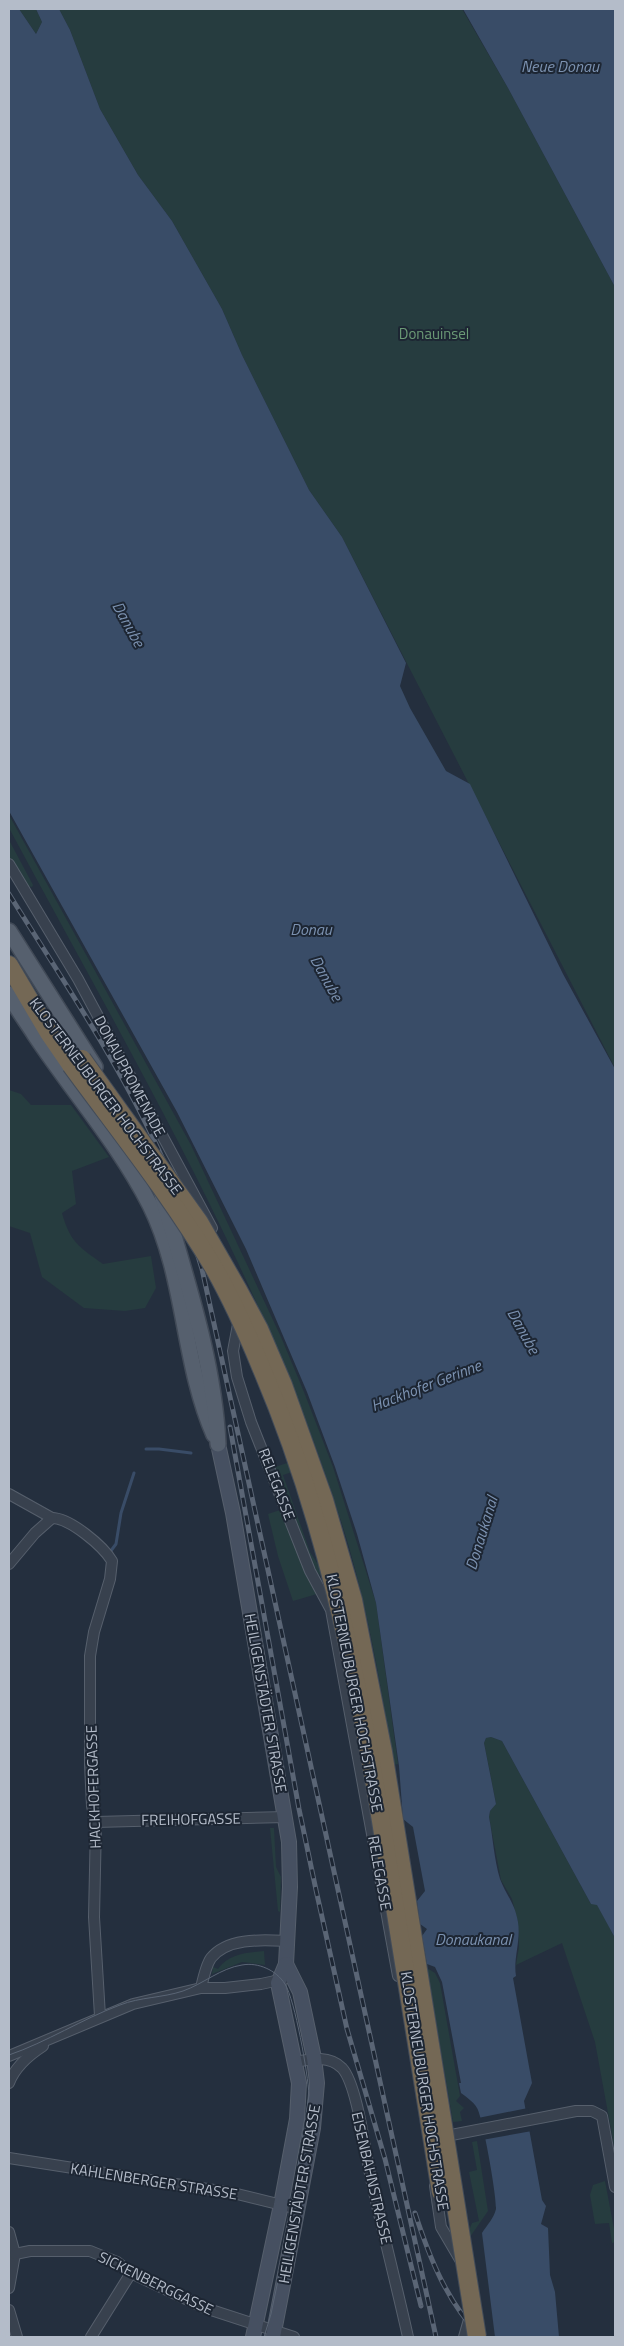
<svg xmlns="http://www.w3.org/2000/svg" width="624" height="2346" font-family="'Titillium Web',sans-serif">
<style>
.green{fill:#263c3f}
.water{fill:#394c67}
.pier{fill:#242f3e}
.lines{fill:none;stroke-linecap:round;stroke-linejoin:round}
.stream{stroke:#394c67;stroke-width:3}
.street-casing{stroke:#565f6c;stroke-width:12}
.secondary-casing{stroke:#565f6c;stroke-width:16}
.primary-casing{stroke:#414a57;stroke-width:18}
.highway-casing{stroke:#434c59;stroke-width:20}
.street{stroke:#38414e;stroke-width:10}
.secondary{stroke:#465061;stroke-width:14}
.primary{stroke:#56606e;stroke-width:15}
.highway{stroke:#746855;stroke-width:18}
.tram{stroke:#5a6575;stroke-width:1}
.rail-casing{stroke:#5a6575;stroke-width:5}
.rail{stroke:#1d2633;stroke-width:3;stroke-dasharray:9;stroke-linecap:butt}
.highway-bridge-casing{stroke:#434c59;stroke-width:20;stroke-linecap:butt}
.highway-bridge{stroke:#746855;stroke-width:18}
.labels{text-anchor:middle;dominant-baseline:central;stroke-width:4;stroke-linejoin:round;paint-order:stroke}
.park-label{font-size:15px;fill:#6b9a76;stroke:#1d2633}
.street-label{font-size:15px;fill:#b4bcc9;stroke:#1d2633}
.water-label{font-size:16px;font-style:italic;fill:#7c92b1;stroke:#1d2633}
</style>
<rect width="100%" height="100%" fill="#242f3e"/>
<!-- green -->
<g class="green">
<polygon points="19,9 36,9 42,22 36,34"/>
<polygon points="59,9 462,9 508,88 615,287 615,1068 342,537 309,490 242,355 222,309 172,221 138,175 100,109 70,30"/>
<path d="M 9,815 L 191,1145 L 281,1337 L 304,1392 L 333,1467 L 376,1603 L 398,1764 L 394,1765 C 380,1681 366,1596 339,1515 C 261,1272 129,1052 9,828 Z"/>
<polygon points="9,840 33,885 32,887 28,886 9,856"/>
<path d="M 9,1090 L 21,1094 L 31,1105 L 71,1105 L 109,1157 L 72,1171 L 76,1204 L 62,1213 C 70,1242 79,1247 103,1264 L 151,1256 L 156,1288 L 145,1308 L 125,1311 L 84,1308 L 42,1277 L 30,1233 L 9,1226 Z"/>
<polygon points="290,1462 292,1472 283,1475 310,1552 325,1575 320,1575 314,1570 286,1500 275,1467"/>
<polygon points="280,1510 317,1594 293,1601 278,1556 268,1514"/>
<polygon points="491,1737 502,1741 591,1904 597,1904 615,1938 615,2151 595,2042 562,1943 516,1965 519,1947 518,1922 512,1899 501,1880 489,1817 490,1811 496,1803 484,1743 486,1738"/>
<polygon points="270,1828 274,1828 276,1867 281,1877 280,1912 278,1911"/>
<path d="M 264,1951 L 265,1965 L 242,1962 L 212,1974 L 213,1967 L 218,1969 C 229,1954 245,1953 264,1951 Z"/>
<polygon points="427,1968 435,1973 440,1983 460,2096 456,2101 464,2108 460,2112 462,2121 453,2122"/>
<polygon points="477,2141 488,2211 470,2237 470,2228 472,2223 479,2221 469,2172 477,2170 472,2142"/>
<polygon points="605,2181 615,2234 615,2242 605,2246 612,2243 609,2223 595,2224 590,2195 593,2185"/>
</g>
<!-- water -->
<g class="water">
<path d="M 9,9 L 19,9 L 36,34 L 42,22 L 36,9 L 59,9 L 70,30 L 100,109 L 138,175 L 172,221 L 222,309 L 242,355 L 309,490 L 342,537 L 406,663 L 400,686 L 410,708 L 446,771 L 470,784 L 563,974 L 615,1069 L 615,1938 L 597,1905 L 591,1904 L 502,1741 L 491,1737 L 486,1738 L 484,1743 L 496,1804 L 490,1811 L 489,1817 C 493,1837 494,1860 500,1879 C 506,1895 515,1903 518,1922 C 521,1941 513,1959 516,1976 L 513,1978 L 532,2083 L 524,2101 L 542,2200 L 546,2206 L 541,2224 L 548,2228 L 550,2275 L 555,2292 L 559,2337 L 495,2337 L 482,2233 C 487,2225 494,2218 496,2209 C 497,2197 483,2118 477,2108 C 474,2102 465,2096 461,2093 L 459,2083 L 461,2083 L 442,1982 L 435,1967 L 427,1964 L 422,1936 L 427,1929 L 420,1924 L 417,1901 L 425,1891 L 413,1827 L 403,1819 L 399,1766 L 376,1603 L 357,1534 L 335,1467 L 307,1392 L 246,1249 L 177,1112 L 9,811 Z"/>
<polygon points="463,9 615,9 615,287 508,88"/>
</g>
<!-- pier -->
<polygon class="pier" points="528,2108 532,2131 482,2140 478,2118"/>
<g class="lines">
<!-- stream -->
<g class="stream">
<polyline points="146,1449 159,1449 191,1453"/>
<polyline points="110,1552 116,1544 121,1513 134,1473"/>
</g>
<defs>
<g id="street">
<polyline points="9,864 78,979 212,1228"/>
<polyline points="239,1319 233,1351 237,1377 251,1422 310,1571 331,1610 398,1976"/>
<path d="M 9,1494 L 52,1518 C 70,1518 103,1546 112,1561 L 110,1579 L 94,1632 L 90,1656 L 90,1764 L 92,1806 L 96,1822 L 94,1917 L 100,2016"/>
<polyline points="9,1564 35,1533 52,1518"/>
<polyline points="96,1822 286,1817"/>
<path d="M 201,1988 C 203,1979 206,1965 211,1958 C 228,1937 263,1940 287,1941"/>
<polyline points="9,2056 133,2004 201,1988 225,1988 261,1984 284,1979"/>
<path d="M 295,2062 C 311,2059 329,2055 342,2068 C 357,2084 365,2150 370,2174 C 382,2229 396,2283 408,2337"/>
<path d="M 9,2083 C 15,2067 29,2055 43,2046"/>
<polyline points="441,2137 576,2111 592,2111 602,2116 615,2187"/>
<polyline points="9,2158 233,2193 298,2209"/>
<polyline points="435,2186 441,2227 462,2263"/>
<polyline points="9,2232 15,2254 9,2288"/>
<polyline points="15,2254 30,2251 90,2251 117,2262 131,2273 205,2308 294,2337"/>
<polyline points="9,2310 17,2337"/>
<polyline points="91,2337 131,2273"/>
<polyline points="464,2337 470,2316"/>
</g>
<g id="secondary">
<polyline points="218,1444 233,1513 289,1842 290,1887 286,1964 278,1983 299,2083 297,2119 281,2205 253,2337"/>
<polyline points="273,2337 313,2128 317,2083 314,2058 300,1992 286,1964"/>
</g>
<g id="primary">
<polyline points="9,931 95,1067"/>
<path d="M 9,994 C 16,1008 27,1022 35,1035 C 73,1092 119,1144 150,1205 C 186,1277 182,1362 214,1435"/>
<path d="M 161,1191 C 184,1273 214,1358 218,1444"/>
</g>
<polyline id="highway" points="9,965 49,1033 71,1065"/>
</defs>
<!-- street casing -->
<use href="#street" class="street-casing"/>
<!-- secondary casing -->
<use href="#secondary" class="secondary-casing"/>
<!-- primary casing -->
<use href="#primary" class="primary-casing"/>
<!-- highway casing -->
<use href="#highway" class="highway-casing"/>
<!-- street -->
<use href="#street" class="street"/>
<!-- secondary -->
<use href="#secondary" class="secondary"/>
<!-- primary -->
<use href="#primary" class="primary"/>
<!-- highway -->
<use href="#highway" class="highway"/>
<!-- tram -->
<path class="tram" d="M 9,2055 C 47,2042 82,2019 120,2005 C 140,1997 162,1998 183,1991 C 203,1984 221,1968 242,1965 C 258,1962 276,1970 285,1984 C 295,2000 308,2074 309,2095 L 286,2242 L 271,2314 L 264,2337"/>
<defs>
<g id="rail">
<path d="M 9,894 C 63,981 123,1068 164,1162 C 180,1197 191,1233 202,1269 L 436,2337"/>
<polyline points="230,1427 299,1809 316,1890 347,2029 385,2159 421,2306"/>
<path d="M 415,2213 C 430,2259 447,2302 481,2337"/>
</g>
</defs>
<!-- rail casing -->
<use href="#rail" class="rail-casing"/>
<!-- rail -->
<use href="#rail" class="rail"/>
<defs>
<g id="highway-bridge">
<polyline points="82,1059 199,1222 238,1290 259,1329 283,1385 324,1500 353,1600 383,1752 477,2337"/>
<path d="M 71,1065 C 120,1132 172,1197 214,1268 C 232,1300 247,1333 261,1367 C 324,1514 355,1664 381,1821 C 402,1945 421,2069 441,2192"/>
</g>
</defs>
<!-- highway-bridge casing -->
<use href="#highway-bridge" class="highway-bridge-casing"/>
<!-- highway-bridge -->
<use href="#highway-bridge" class="highway-bridge"/>
</g>
<g class="labels">
<!-- park labels -->
<g class="park-label">
<text x="434" y="333">Donauinsel</text>
</g>
<!-- street labels -->
<g class="street-label">
<text transform="translate(130 1076) rotate(62)">DONAUPROMENADE</text>
<text transform="translate(106 1096) rotate(53)">KLOSTERNEUBURGER HOCHSTRASSE</text>
<text transform="translate(277 1484) rotate(69)">RELEGASSE</text>
<text transform="translate(355 1693) rotate(79)">KLOSTERNEUBURGER HOCHSTRASSE</text>
<text transform="translate(266 1703) rotate(80)">HEILIGENSTÄDTER STRASSE</text>
<text transform="translate(93 1787) rotate(-92)">HACKHOFERGASSE</text>
<text transform="translate(191 1819) rotate(-1)">FREIHOFGASSE</text>
<text transform="translate(380 1873) rotate(80)">RELEGASSE</text>
<text transform="translate(425 2091) rotate(81)">KLOSTERNEUBURGER HOCHSTRASSE</text>
<text transform="translate(372 2178) rotate(77)">EISENBAHNSTRASSE</text>
<text transform="translate(154 2181) rotate(9)">KAHLENBERGER STRASSE</text>
<text transform="translate(299 2194) rotate(-80)">HEILIGENSTÄDTER STRASSE</text>
<text transform="translate(156 2283) rotate(26)">SICKENBERGGASSE</text>
</g>
<!-- water labels -->
<g class="water-label">
<text x="560" y="66">Neue Donau</text>
<text transform="translate(129 624) rotate(61)">Danube</text>
<text x="311" y="929">Donau</text>
<text transform="translate(327 978) rotate(61)">Danube</text>
<text transform="translate(524 1331) rotate(61)">Danube</text>
<text transform="translate(426 1385) rotate(-21)">Hackhofer Gerinne</text>
<text transform="translate(481 1533) rotate(-73)">Donaukanal</text>
<text x="473" y="1939">Donaukanal</text>
</g>
</g>
<!-- border -->
<rect width="624" height="2346" fill="none" stroke="#b4bcc9" stroke-width="20"/>
</svg>
